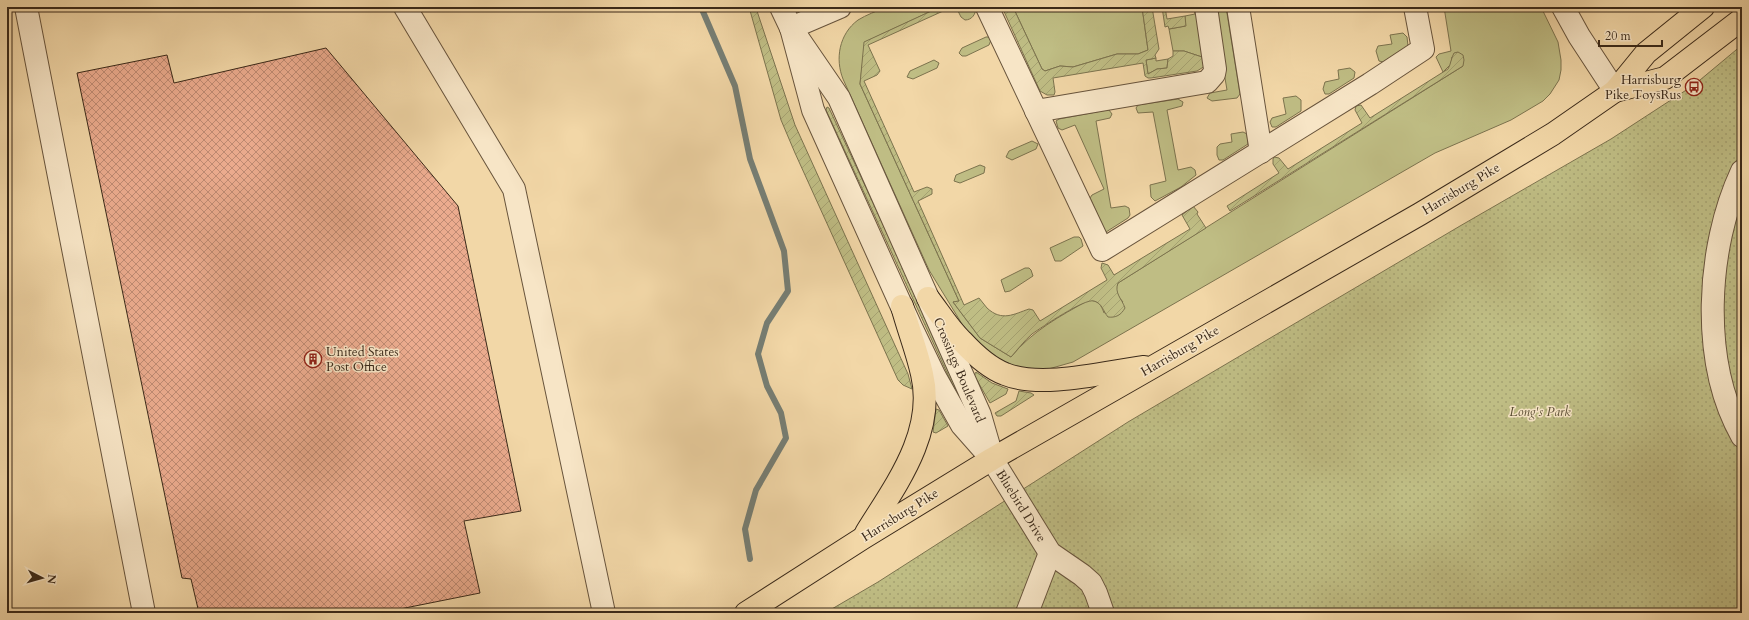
<svg xmlns="http://www.w3.org/2000/svg" width="1749" height="620" font-family="Cardo,serif">
<style>
.grass{fill:#bfbd84;stroke:#7c734e}
.park{fill:url(#park-dots);stroke:#7c734e}
.garden{fill:url(#garden-furrows);stroke:#7c734e}
.lines{fill:none;stroke-linecap:round;stroke-linejoin:round}
.stream{stroke:#767e74;stroke-width:6}
.building{fill:url(#building-cross-hatch);stroke:#3a2919}
.minor-casing{stroke:#68543c;stroke-width:24}
.major-casing{stroke:#3a2919;stroke-width:24}
.minor{stroke:#f7e5c6;stroke-width:22}
.major{stroke:#f2d7a7;stroke-width:22}
.labels{text-anchor:middle;dominant-baseline:central;stroke-width:3;stroke-linejoin:round;paint-order:stroke}
.poi-label{font-size:13px;fill:#3a2919;stroke:#f7e5c6;text-anchor:end}
.street-label{font-size:13px;fill:#3a2919;stroke:#f7e5c6}
.park-label{font-size:13px;font-style:italic;fill:#5b4e34;stroke:#f7e5c6}
</style>
<defs>
<pattern id="park-dots" width="8" height="8" patternUnits="userSpaceOnUse"><rect width="8" height="8" fill="#bfbd84"/><path d="M2 2h.1M6 6h.1" fill="none" stroke="#a5a271" stroke-width="1.8" stroke-linecap="round"/></pattern>
<pattern id="garden-furrows" width="10" height="10" patternUnits="userSpaceOnUse"><rect width="10" height="10" fill="#bfbd84"/><path d="M-1 1l2-2M0 10L10 0M9 11l2-2" fill="none" stroke="#a5a271"/></pattern>
<pattern id="building-cross-hatch" width="8" height="8" patternUnits="userSpaceOnUse"><rect width="8" height="8" fill="#ebab8e"/><path d="M0 0l8 8M0 8l8-8" fill="none" stroke="#bf8b73"/></pattern>
</defs>
<rect width="100%" height="100%" fill="#f2d7a7"/>
<filter id="stains"><feTurbulence type="fractalNoise" baseFrequency=".005" numOctaves="4"/><feColorMatrix values="0 0 0 0 .2 0 0 0 0 .09 0 0 0 0 .02 0 0 0 .5 -.17"/></filter>
<radialGradient id="worn" r=".72"><stop offset=".6" stop-color="#630" stop-opacity="0"/><stop offset="1" stop-color="#630" stop-opacity=".3"/></radialGradient>
<!-- grass -->
<g class="grass">
<path d="M 886,7 L 940,7 L 865,42 L 860,84 L 959,301 L 953,302 L 980,338 L 1011,357 C 1032,331 1060,316 1089,300 C 1098,301 1101,304 1104,313 L 1123,302 C 1118,296 1114,291 1118,283 L 1463,66 L 1452,57 L 1451,64 L 1443,72 L 1436,57 L 1439,54 L 1451,51 L 1444,7 L 1541,7 L 1558,42 L 1561,60 L 1561,70 L 1559,80 L 1550,94 L 1543,101 L 1511,120 L 1435,153 L 1073,362 L 1045,370 L 1018,367 L 996,359 L 974,339 L 962,324 L 929,270 L 843,79 C 835,59 839,34 858,20 C 866,15 877,11 886,7 Z"/>
<path d="M 956,7 L 976,7 C 976,14 972,20 965,20 L 961,17 Z"/>
<polygon points="1013,7 1142,7 1148,50 1138,54 1117,54 1073,67 1060,66 1045,71 1042,69"/>
<polygon points="1194,7 1200,7 1208,59 1184,51 1173,51 1169,29 1185,26 1185,16 1195,14"/>
<polygon points="1213,7 1226,7 1240,94 1237,98 1212,101 1207,98 1210,93 1227,90"/>
<polygon points="1403,33 1407,37 1408,46 1383,62 1379,61 1376,51 1378,46 1392,44 1390,35"/>
<polygon points="986,37 989,37 991,40 989,45 966,56 962,56 959,53 962,48"/>
<polygon points="1156,58 1156,61 1168,59 1167,68 1157,69 1148,74 1146,60"/>
<polygon points="934,60 939,63 937,68 913,79 907,77 910,71"/>
<polygon points="1350,68 1355,72 1354,78 1329,94 1325,94 1323,89 1325,82 1339,79 1338,70"/>
<polygon points="1296,96 1301,100 1301,111 1276,127 1272,127 1270,122 1272,118 1286,114 1283,98"/>
<polygon points="1178,99 1183,102 1182,106 1167,110 1178,170 1191,167 1195,170 1196,175 1181,187 1155,201 1151,197 1150,185 1166,181 1153,112 1138,113 1136,108 1138,105"/>
<polygon points="1107,110 1109,110 1112,114 1110,118 1096,121 1111,208 1125,206 1129,208 1130,215 1128,218 1106,232 1105,231 1090,198 1092,195 1104,189 1075,125 1062,130 1058,128 1056,121 1059,119"/>
<polygon points="1243,132 1247,134 1248,144 1223,160 1219,160 1217,155 1217,147 1220,144 1232,142 1231,134"/>
<polygon points="1032,141 1038,144 1036,149 1012,160 1006,157 1009,151"/>
<polygon points="980,165 985,167 984,173 960,183 954,181 956,175"/>
<polygon points="1074,237 1079,237 1081,239 1083,246 1061,261 1055,261 1050,248"/>
<polygon points="1025,268 1029,268 1031,270 1033,276 1010,291 1005,292 1001,280"/>
</g>
<!-- park -->
<polygon class="park" points="1742,45 1742,613 825,613 878,582 1128,422 1460,226 1611,139 1694,85"/>
<!-- garden -->
<g class="garden">
<polygon points="749,7 755,7 757,11 795,125 908,374 912,389 903,385 898,380 795,153 781,120"/>
<path d="M 940,7 L 952,7 L 868,45 L 880,71 L 877,75 L 864,81 L 914,192 L 927,187 L 932,189 L 932,194 L 918,201 L 964,305 L 979,298 C 982,301 984,305 987,308 C 1002,322 1014,314 1029,309 L 1033,310 L 1040,321 L 1107,280 L 1101,268 L 1102,263 L 1108,265 L 1114,275 L 1190,229 L 1182,215 L 1193,206 L 1198,212 L 1197,214 L 1206,228 L 1118,283 C 1114,293 1122,299 1125,308 C 1121,315 1116,318 1108,317 C 1103,311 1102,303 1094,301 C 1085,298 1042,327 1032,334 C 1024,341 1018,349 1011,357 L 980,338 L 953,302 L 959,301 L 860,84 L 864,42 Z"/>
<polygon points="1002,7 1013,7 1042,69 1045,71 1060,66 1073,67 1117,54 1138,54 1148,50 1142,7 1152,7 1159,49 1155,55 1156,58 1146,60 1148,74 1157,69 1167,68 1168,59 1173,56 1173,51 1184,51 1208,59 1205,66 1197,71 1151,78 1148,78 1145,76 1143,63 1053,78 1055,92 1054,95 1047,95 1040,91"/>
<polygon points="1162,7 1165,7 1167,19 1185,16 1186,26 1169,29 1168,26 1165,27"/>
<path d="M 1458,52 L 1463,55 L 1464,60 L 1463,66 L 1230,211 L 1227,206 L 1279,173 L 1273,164 L 1273,159 L 1274,157 L 1279,158 L 1288,169 L 1362,123 L 1355,110 L 1356,106 L 1361,105 L 1370,118 L 1448,69 C 1451,64 1451,58 1454,53 Z"/>
<polygon points="827,107 829,108 958,386 957,389 954,388 826,110"/>
<polygon points="976,372 992,383 1008,389 1006,394 990,403 974,375"/>
<polygon points="1019,391 1031,393 1034,395 1001,416 997,416 995,413 1016,401"/>
<polygon points="936,409 939,410 948,426 936,433 933,432"/>
</g>
<g class="lines">
<!-- stream -->
<polyline class="stream" points="701,7 735,86 750,159 784,251 788,291 767,323 758,354 767,386 781,413 786,438 756,490 745,529 750,559"/>
</g>
<!-- building -->
<polygon class="building" points="326,48 458,206 521,511 464,521 480,593 380,613 199,613 191,579 182,578 77,73 167,55 174,83"/>
<g class="lines">
<defs>
<g id="minor">
<polyline points="26,7 144,613"/>
<polyline points="405,7 514,189 604,613"/>
<polyline points="781,7 791,28 839,98 980,415 991,453"/>
<polyline points="987,7 1102,250 1370,84 1423,49 1415,7"/>
<polyline points="1238,7 1261,152"/>
<polyline points="1563,7 1579,36 1615,91"/>
<polyline points="791,28 813,110 911,327 935,377 962,425 992,459 1050,553 1082,575 1091,583 1096,593 1103,613"/>
<polyline points="791,28 840,7"/>
<polyline points="1036,111 1207,82 1214,74 1215,69 1206,7"/>
<path d="M 1742,171 C 1706,248 1700,362 1742,436"/>
<polyline points="1027,613 1050,553"/>
</g>
<g id="major">
<polyline points="1615,91 1665,78 1742,19"/>
<path d="M 928,298 C 939,312 949,329 962,341 C 974,354 989,368 1005,374 C 1041,389 1106,372 1144,367"/>
<path d="M 866,533 C 895,486 936,433 922,374 C 917,351 908,329 902,306"/>
<polyline points="746,613 863,538 992,459 1420,214 1553,134 1615,91 1646,53 1703,7"/>
</g>
</defs>
<!-- minor casing -->
<use href="#minor" class="minor-casing"/>
<!-- major casing -->
<use href="#major" class="major-casing"/>
<!-- minor -->
<use href="#minor" class="minor"/>
<!-- major -->
<use href="#major" class="major"/>
</g>
<!-- icons -->
<defs>
<symbol id="bus-ring" viewBox="-11 -11 22 22"><circle r="9.5" fill="#f7e5c6" stroke="#8f2418" stroke-width="1.5"/><path d="M-5-6H5V4H4V6H2V4H-2V6H-4V4H-5ZM-3.5-4V0h7V-4ZM-3.5 1.2v1.5H-2V1.2ZM2 1.2v1.5H3.5V1.2Z" fill="#8f2418"/></symbol>
<symbol id="building-ring" viewBox="-11 -11 22 22"><circle r="9.5" fill="#f7e5c6" stroke="#8f2418" stroke-width="1.5"/><path d="M-4-6H4V6H1V3H-1V6H-4ZM-2.5-4.3h1.7v1.8h-1.7ZM.8-4.3h1.7v1.8H.8ZM-2.5-1h1.7V.8h-1.7ZM.8-1h1.7V.8H.8Z" fill="#8f2418"/></symbol>
</defs>
<g fill-rule="evenodd">
<use href="#bus-ring" x="1684" y="77" width="20" height="20"/>
<use href="#building-ring" x="303" y="349" width="20" height="20"/>
</g>
<g class="labels">
<!-- poi labels -->
<g class="poi-label">
<text x="1681" y="80">Harrisburg<tspan x="1681" dy="15">Pike ToysRus</tspan></text>
<text x="326" y="352" text-anchor="start">United States<tspan x="326" dy="15">Post Office</tspan></text>
</g>
<!-- street labels -->
<g class="street-label">
<text transform="translate(1461 189) rotate(-31)">Harrisburg Pike</text>
<text transform="translate(1180 351) rotate(-30)">Harrisburg Pike</text>
<text transform="translate(959 370) rotate(67)">Crossings Boulevard</text>
<text transform="translate(1021 506) rotate(58)">Bluebird Drive</text>
<text transform="translate(900 515) rotate(-32)">Harrisburg Pike</text>
</g>
<!-- park labels -->
<g class="park-label">
<text x="1540" y="412">Long's Park</text>
</g>
</g>
<!-- margin -->
<rect width="1749" height="620" fill="none" stroke="#f2d7a7" stroke-width="24"/>
<rect x="8" y="8" width="1733" height="604" fill="none" stroke="#3a2919" stroke-width="2"/>
<rect x="12" y="12" width="1725" height="596" fill="none" stroke="#3a2919"/>
<!-- north arrow -->
<g transform="translate(42 578) rotate(96)" stroke="#f7e5c6" stroke-width="3" paint-order="stroke">
<path d="M0-3L7 15L0 10L-7 15Z" fill="#3a2919"/>
<text y="-6" font-size="11" font-weight="bold" text-anchor="middle" fill="#3a2919">N</text>
</g>
<!-- scale -->
<path d="M1599 40v6h63v-6" fill="none" stroke="#3a2919" stroke-width="2"/>
<text x="1605" y="40" font-size="12" fill="#3a2919" stroke="#f7e5c6" stroke-width="3" paint-order="stroke">20 m</text>
<rect width="100%" height="100%" filter="url(#stains)"/>
<rect width="100%" height="100%" fill="url(#worn)"/>
</svg>
